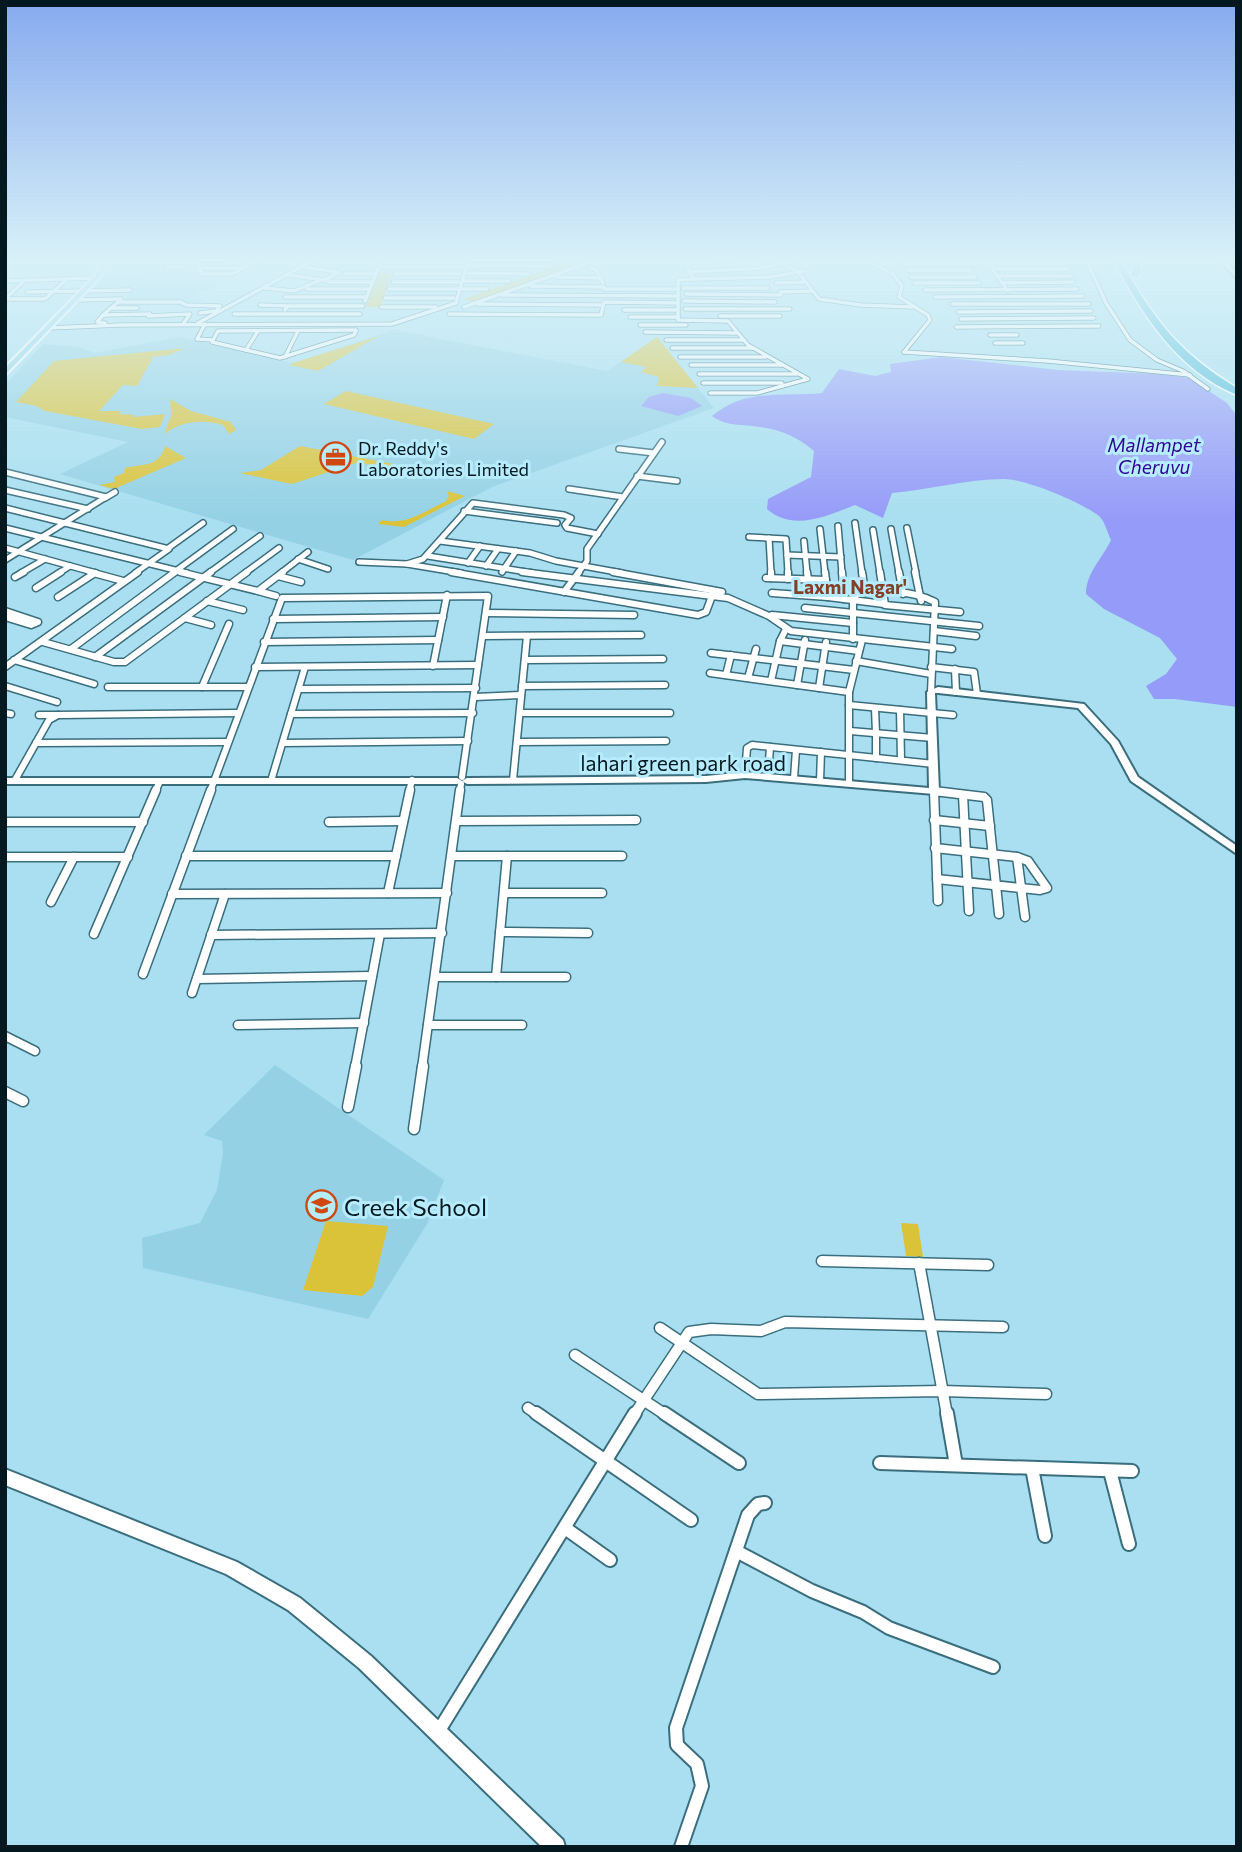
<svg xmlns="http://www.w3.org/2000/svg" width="1242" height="1852" font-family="Commissioner,sans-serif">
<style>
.built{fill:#94d1e5}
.green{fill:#dbc339}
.water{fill:#959bf8}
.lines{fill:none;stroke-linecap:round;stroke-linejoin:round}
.minor-far5-casing{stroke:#3a6e7d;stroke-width:5}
.minor-far4-casing{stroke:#3a6e7d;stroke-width:8}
.minor-far3-casing{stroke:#3a6e7d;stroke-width:9}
.minor-far2-casing{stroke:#3a6e7d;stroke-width:11}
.minor-far1-casing{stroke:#3a6e7d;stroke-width:13}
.minor-casing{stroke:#3a6e7d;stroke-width:16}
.tertiary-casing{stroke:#3a6e7d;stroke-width:4}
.secondary-casing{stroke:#3a6e7d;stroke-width:4}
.primary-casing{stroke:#fff;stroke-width:4}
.motorway-casing{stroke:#fff;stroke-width:3}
.minor-far5{stroke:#fff;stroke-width:3.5}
.minor-far4{stroke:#fff;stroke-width:5}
.minor-far3{stroke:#fff;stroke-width:6}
.minor-far2{stroke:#fff;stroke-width:8}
.minor-far1{stroke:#fff;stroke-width:10}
.minor{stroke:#fff;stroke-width:12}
.tertiary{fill:#fff;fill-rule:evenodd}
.secondary{fill:#fff;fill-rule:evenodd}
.primary{fill:#98d7e8;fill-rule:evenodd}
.motorway{fill:#53bcd9;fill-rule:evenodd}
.labels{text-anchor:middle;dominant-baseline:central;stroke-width:6;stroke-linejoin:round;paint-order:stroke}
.far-poi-label{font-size:18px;fill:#04191f;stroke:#b6ecfd;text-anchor:start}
.far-water-label{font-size:19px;font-style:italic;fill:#2e0597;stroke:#b6ecfd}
.far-neighbourhood-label{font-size:19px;font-weight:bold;fill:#834028;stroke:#b6ecfd}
.street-label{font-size:21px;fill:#04191f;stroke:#b6ecfd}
.near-poi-label{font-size:24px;fill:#04191f;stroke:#b6ecfd;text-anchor:start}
</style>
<rect width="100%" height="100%" fill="#a9dff0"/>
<!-- built -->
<g class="built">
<polygon points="191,272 220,283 213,289 196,292 203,302 125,299 131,290 92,290 107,273"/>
<polygon points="394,330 607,371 657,337 714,408 492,487 353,560 60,474 128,442 5,417 5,385 43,344 78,347 95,353 180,337 293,363"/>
<polygon points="275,1065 444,1180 427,1224 368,1319 143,1268 142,1238 200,1223 217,1190 223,1153 222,1141 204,1135"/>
</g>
<!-- green -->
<g class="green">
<polygon points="567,262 577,265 473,302 464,299"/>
<polygon points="379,273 392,273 380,307 366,307"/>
<polygon points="379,336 318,371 289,365 293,363"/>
<polygon points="657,337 698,388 657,386 659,377 641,372 646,367 621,362"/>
<polygon points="186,348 169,355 153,357 137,386 123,385 99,411 121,411 120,414 134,415 134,417 165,414 160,427 142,429 45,411 36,406 16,402 54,361"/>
<polygon points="346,391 494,424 474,439 324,404"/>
<path d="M 170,399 L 191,411 L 231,422 L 236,430 L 229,434 L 223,425 C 202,419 181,421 164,434 L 171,416 Z"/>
<path d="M 165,446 L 186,458 L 114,489 L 99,485 L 115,482 L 114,477 L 124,473 L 125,468 C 142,464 160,467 165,446 Z"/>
<polygon points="300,446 394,464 389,467 356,463 292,484 240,473 261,470"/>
<path d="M 447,491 L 465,496 L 404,527 L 378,524 L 382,520 C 406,526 425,511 446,501 L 449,496 Z"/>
<polygon points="326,1221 388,1226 373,1287 362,1296 303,1290"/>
<polygon points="901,1223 918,1224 923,1257 906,1256"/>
</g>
<!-- water -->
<g class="water">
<path d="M 941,357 L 1058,370 L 1161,374 L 1189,378 L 1227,403 L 1237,416 L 1237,707 L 1175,699 L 1154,699 L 1146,686 L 1166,674 L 1177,659 L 1160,638 L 1104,609 L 1086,594 C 1086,573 1102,559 1111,540 C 1107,532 1105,521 1099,516 C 1081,502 1026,479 1004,479 C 966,479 929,490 892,493 L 883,518 L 855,505 C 827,516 793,532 767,509 L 768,499 L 811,477 L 814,451 C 799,438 780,429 760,427 C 742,424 727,427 712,416 C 745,388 783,397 822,393 L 839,369 L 875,376 L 891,372 L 890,364 Z"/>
<polygon points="663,393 691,398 702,406 678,416 641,406 649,397"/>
</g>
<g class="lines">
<defs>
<g id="minor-far5">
<polyline points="196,261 202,274 232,274 257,261"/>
<polyline points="197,261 222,261"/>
<polyline points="684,261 694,279 770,277 805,271"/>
<polyline points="778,261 798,272 819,299 861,305 912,307"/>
<polyline points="867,261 893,274 902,286 899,297 928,315 930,320 904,352"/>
<polyline points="992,261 992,269 1008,291"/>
<polyline points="1087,261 1106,303 1130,340 1157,360 1183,371 1208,389"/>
<polyline points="685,263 727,261"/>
<polyline points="903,264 992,264 1000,261"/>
<polyline points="467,266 552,266"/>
<polyline points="166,267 184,267"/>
<polyline points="379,267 462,267"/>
<polyline points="764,267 757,263 766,261"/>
<polyline points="199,268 241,268"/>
<polyline points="589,268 596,270 603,283"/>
<polyline points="992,269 1069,269"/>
<polyline points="907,270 971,270"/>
<polyline points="689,272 762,268 793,261"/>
<polyline points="465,273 529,274"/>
<polyline points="345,274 376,274"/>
<polyline points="395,274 460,274"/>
<polyline points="288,275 325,280 339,272 301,267"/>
<polyline points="997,276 1072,276"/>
<polyline points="556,277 602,278"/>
<polyline points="911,277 975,277"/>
<polyline points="694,279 678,280 678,320 728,321 748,345 808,379 757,393 710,393"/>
<polyline points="5,281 92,278"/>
<polyline points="463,281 509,281"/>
<polyline points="328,282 373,282"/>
<polyline points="393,282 459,282"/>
<polyline points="776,283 804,282"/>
<polyline points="914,283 979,283"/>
<polyline points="1002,283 1073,282"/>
<polyline points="530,286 604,287"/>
<polyline points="265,288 294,291 321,280"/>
<polyline points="683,288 768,288"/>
<polyline points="307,289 370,289"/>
<polyline points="389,289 487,289"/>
<polyline points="604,289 678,289"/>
<polyline points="925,290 1077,289"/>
<polyline points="84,291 130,290"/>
<polyline points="27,292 79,291"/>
<polyline points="780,292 812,291"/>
<polyline points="686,294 781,295"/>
<polyline points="501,295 678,296"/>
<polyline points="285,297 367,297"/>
<polyline points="935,297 1083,296"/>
<polyline points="385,298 454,298"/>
<polyline points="5,299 45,299 67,279"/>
<polyline points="5,299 25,280"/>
<polyline points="75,300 121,299"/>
<polyline points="365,301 380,264"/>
<polyline points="684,301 775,302"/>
<polyline points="477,304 603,305"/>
<polyline points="952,304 1089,304"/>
<polyline points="260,305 288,306 285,310"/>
<polyline points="288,306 363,306"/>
<polyline points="381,307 436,307"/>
<polyline points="464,307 588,263"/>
<polyline points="110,308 137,308"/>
<polyline points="685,309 790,309"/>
<polyline points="624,310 678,310"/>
<polyline points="958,312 1091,311"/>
<polyline points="234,314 360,314"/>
<polyline points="449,314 601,315 604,302 678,303"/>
<polyline points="103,315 118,302 181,302 186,305 220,306 216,311 200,313"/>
<polyline points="148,316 190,314 183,324"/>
<polyline points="720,316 780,316"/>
<polyline points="630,317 678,317"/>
<polyline points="961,319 1094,318"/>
<polyline points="105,323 97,322 103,315 150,314"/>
<polyline points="198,323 312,261"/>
<polyline points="205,324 197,339 213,340 218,331 356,330"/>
<polyline points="640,325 686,325"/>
<polyline points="956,327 1099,326"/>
<polyline points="48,328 121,325 392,324 456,303 468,261"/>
<polyline points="645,332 737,333"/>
<polyline points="990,335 1017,335"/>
<polyline points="213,340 212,342 280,358 354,335 356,331"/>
<polyline points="666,340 744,340"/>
<polyline points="995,343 1023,343"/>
<polyline points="672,348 753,348"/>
<polyline points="246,350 258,331"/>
<polyline points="904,352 1048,361 1190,375"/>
<polyline points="285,357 298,331"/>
<polyline points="680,357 766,357"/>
<polyline points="691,365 782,365"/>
<polyline points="699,374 797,374"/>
<polyline points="703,383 782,383"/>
</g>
<g id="minor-far4">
<polyline points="619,449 654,453"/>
<polyline points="5,472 106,497 5,560"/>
<polyline points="637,476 677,481"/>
<polyline points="569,489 623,497"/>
<polyline points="5,490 88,509"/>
<polyline points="105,498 115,492"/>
<polyline points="5,508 169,549 135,573"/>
<polyline points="464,511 557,523"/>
<polyline points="855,523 862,573"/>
<polyline points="838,526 842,573"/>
<polyline points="5,528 187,573"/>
<polyline points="907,528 916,573"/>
<polyline points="820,529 825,573"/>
<polyline points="891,529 899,573"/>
<polyline points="873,530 880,573"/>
<polyline points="749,537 786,539 788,573"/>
<polyline points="769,538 771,573"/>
<polyline points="440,541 530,553 556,561 622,573"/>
<polyline points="804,541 807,573"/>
<polyline points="5,548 96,573"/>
<polyline points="167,549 203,523"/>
<polyline points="787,555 841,557"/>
<polyline points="428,556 533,573"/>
<polyline points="298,559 328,569"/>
<polyline points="359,562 407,564 423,559 473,503 564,515 571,518 565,525 567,528 598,534"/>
<polyline points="468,563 480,546"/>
<polyline points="407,564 461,573"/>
<polyline points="486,566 498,549"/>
<polyline points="502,572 516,551"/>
<polyline points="21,573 45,559"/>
<polyline points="59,573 70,566"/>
<polyline points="173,573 233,529"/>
<polyline points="209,573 260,536"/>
<polyline points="245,573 279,548"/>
<polyline points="281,573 308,552"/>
<polyline points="578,573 587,561 587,549 662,442"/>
</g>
<g id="minor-far3">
<polyline points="90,572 123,581"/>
<polyline points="180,572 258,591 283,572"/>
<polyline points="451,572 698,615 706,612 712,596"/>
<polyline points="522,572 728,598 769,616 791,631 952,649"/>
<polyline points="613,572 722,592"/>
<polyline points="771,572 771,578"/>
<polyline points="788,572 788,579"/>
<polyline points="807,572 808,579"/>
<polyline points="825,572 828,597 884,604"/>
<polyline points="842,572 844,599"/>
<polyline points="862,572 865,592"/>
<polyline points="880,572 885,605 960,612"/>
<polyline points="899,572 903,594"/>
<polyline points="915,572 921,601"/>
<polyline points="278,576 301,582"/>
<polyline points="15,577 24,572"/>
<polyline points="766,578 826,580"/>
<polyline points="36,588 61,572"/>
<polyline points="258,591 276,596"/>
<polyline points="564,592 579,572"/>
<polyline points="772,593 828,597"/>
<polyline points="58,597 95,573"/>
<polyline points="207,601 243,610"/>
<polyline points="805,608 979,626"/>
<polyline points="5,611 38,622 31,625 5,617"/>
<polyline points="486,613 634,615"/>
<polyline points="772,615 853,623"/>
<polyline points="185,618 211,625"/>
<polyline points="273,619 443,617"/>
<polyline points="934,631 976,636"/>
<polyline points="483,636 641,635"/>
<path d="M 853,639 L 853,600 L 857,594 C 881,590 913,590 935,602 L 931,692"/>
<polyline points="780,641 859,651"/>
<polyline points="43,642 114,662 125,662 247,572"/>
<polyline points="264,642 438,640"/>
<polyline points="71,649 175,572"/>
<polyline points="711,653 854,670"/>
<polyline points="95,657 211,572"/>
<polyline points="14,660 94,684"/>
<polyline points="525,660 663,659"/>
<polyline points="856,661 931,674"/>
<polyline points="433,666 447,595"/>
<polyline points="5,667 138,572"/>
<polyline points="255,667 478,665"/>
<polyline points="931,667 974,672 977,694"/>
<polyline points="955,669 956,692"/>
<polyline points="710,673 849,692"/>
<polyline points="726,675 731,655"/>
<polyline points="748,678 756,649"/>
<polyline points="771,681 780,641 786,629"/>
<polyline points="797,685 805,640"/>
<polyline points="5,686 57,702"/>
<polyline points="522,686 665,685"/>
<polyline points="108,687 248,687"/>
<polyline points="202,687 229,624"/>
<polyline points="819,688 826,642"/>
<polyline points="299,689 476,688"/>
<polyline points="475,697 521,695"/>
<polyline points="849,705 953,715"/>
<polyline points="875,708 876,733"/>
<polyline points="900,710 901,760"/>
<polyline points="5,713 11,714"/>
<polyline points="520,713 670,713"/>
<polyline points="291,714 473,713"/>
<polyline points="39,715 58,715"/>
<polyline points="850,731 933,738"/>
<polyline points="876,733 876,758"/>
<polyline points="517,742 666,741"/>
<polyline points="36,743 227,742"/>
<polyline points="283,743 468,741"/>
<polyline points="745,775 747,748 752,745 934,764"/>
<polyline points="768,776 770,747"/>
<polyline points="794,778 796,750"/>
<polyline points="15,780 49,720 58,715 238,713"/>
<polyline points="513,780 527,636"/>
<polyline points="271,781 305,667"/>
<polyline points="820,781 821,752"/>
<polyline points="849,783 849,692 862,640"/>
<polyline points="155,792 160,781"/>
<polyline points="210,792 282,598 488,596 462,777"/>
<polyline points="409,792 412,780"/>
<polyline points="460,792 461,784"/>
<polyline points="934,792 944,792"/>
</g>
<g id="minor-far2">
<polyline points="963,795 969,911"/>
<polyline points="934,820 990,826"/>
<polyline points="457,821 636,820"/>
<polyline points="5,822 143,822"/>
<polyline points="329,822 403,821"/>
<polyline points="935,848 1017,857 1028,861 1047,888 1040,890 937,879"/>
<polyline points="186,856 396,856"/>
<polyline points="452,856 622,856"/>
<polyline points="5,857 128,857"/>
<polyline points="1017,857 1025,917"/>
<polyline points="388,893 410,790"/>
<polyline points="504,893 602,893"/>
<polyline points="172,894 447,893"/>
<polyline points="938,901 934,791 984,797 987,800 999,914"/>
<polyline points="51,902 74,857"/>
<polyline points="500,932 588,933"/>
<polyline points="94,934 156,790"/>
<polyline points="211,935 442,933"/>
<polyline points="143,974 211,790"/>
<polyline points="435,977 566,977"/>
<polyline points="496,977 507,856"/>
<polyline points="197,979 372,976"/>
<polyline points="192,993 225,894"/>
<polyline points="238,1025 364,1023"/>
<polyline points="428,1025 522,1025"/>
<polyline points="5,1036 35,1051"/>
<polyline points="355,1068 380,934"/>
<polyline points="422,1068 460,790"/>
</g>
<g id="minor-far1">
<polyline points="5,1092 23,1101"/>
<polyline points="348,1107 356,1066"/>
<polyline points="414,1129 423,1066"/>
<polyline points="822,1261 988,1265"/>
<polyline points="919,1263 947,1415"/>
<polyline points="660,1328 758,1394 942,1391 1046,1394"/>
<polyline points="575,1355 666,1415"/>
<polyline points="528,1408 538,1415"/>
<polyline points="634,1415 689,1332 711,1329 761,1331 785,1322 1003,1327"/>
</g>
<g id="minor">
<polyline points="536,1413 691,1520"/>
<polyline points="664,1413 739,1463"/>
<polyline points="947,1413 956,1465"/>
<polyline points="880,1463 1132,1471"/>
<polyline points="1032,1468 1045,1536"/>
<polyline points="1110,1471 1129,1544"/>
<polyline points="565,1528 610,1560"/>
<polyline points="736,1551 812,1591 863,1612 889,1628 993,1667"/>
<polyline points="438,1732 635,1413"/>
<polyline points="681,1847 702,1786 697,1764 677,1745 676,1728 748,1515 758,1504 765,1503"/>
</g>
<g id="tertiary">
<polygon points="938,687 1084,704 1118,741 1138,777 1237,846 1237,854 1131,781 1111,744 1078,708 938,693 935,693 939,791 934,794 745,778 706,782 467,784 462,781 467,778 706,776 745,772 929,788 927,692"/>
<polygon points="5,778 457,778 462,781 457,784 5,784"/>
<polygon points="5,1469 237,1562 300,1598 371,1656 563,1840 565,1847 542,1847 359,1668 288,1610 226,1574 5,1485"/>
</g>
<polygon id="secondary" points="1220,261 1226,261 1237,273 1237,279"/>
<polygon id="primary" points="101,261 107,261 106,268 98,279 5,375 5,368 94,277 100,268"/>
<g id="motorway">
<path d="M 1114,261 L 1121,261 C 1154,320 1178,352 1237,388 L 1237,395 C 1178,371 1142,314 1114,261 Z"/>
<polygon points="1132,261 1139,261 1141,268 1138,278 1131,276 1133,268"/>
</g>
</defs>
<!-- minor-far5 casing -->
<use href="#minor-far5" class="minor-far5-casing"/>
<!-- minor-far4 casing -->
<use href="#minor-far4" class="minor-far4-casing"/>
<!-- minor-far3 casing -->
<use href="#minor-far3" class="minor-far3-casing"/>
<!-- minor-far2 casing -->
<use href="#minor-far2" class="minor-far2-casing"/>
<!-- minor-far1 casing -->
<use href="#minor-far1" class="minor-far1-casing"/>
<!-- minor casing -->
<use href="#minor" class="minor-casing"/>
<!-- tertiary casing -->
<use href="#tertiary" class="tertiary-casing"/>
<!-- secondary casing -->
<use href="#secondary" class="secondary-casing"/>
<!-- primary casing -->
<use href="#primary" class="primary-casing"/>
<!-- motorway casing -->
<use href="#motorway" class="motorway-casing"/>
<!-- minor-far5 -->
<use href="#minor-far5" class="minor-far5"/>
<!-- minor-far4 -->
<use href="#minor-far4" class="minor-far4"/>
<!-- minor-far3 -->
<use href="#minor-far3" class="minor-far3"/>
<!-- minor-far2 -->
<use href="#minor-far2" class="minor-far2"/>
<!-- minor-far1 -->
<use href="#minor-far1" class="minor-far1"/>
<!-- minor -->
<use href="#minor" class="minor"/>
<!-- tertiary -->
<use href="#tertiary" class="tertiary"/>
<!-- secondary -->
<use href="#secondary" class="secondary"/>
<!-- primary -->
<use href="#primary" class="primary"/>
<!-- motorway -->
<use href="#motorway" class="motorway"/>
</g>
<!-- sky -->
<linearGradient id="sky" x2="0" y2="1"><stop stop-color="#87aaee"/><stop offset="0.5" stop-color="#d8f1f8"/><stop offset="1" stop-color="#d8f1f8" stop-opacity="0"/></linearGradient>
<rect width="1242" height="520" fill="url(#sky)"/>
<!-- icons -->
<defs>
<symbol id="office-ring" viewBox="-11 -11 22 22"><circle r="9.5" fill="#b6ecfd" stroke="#cf490e" stroke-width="1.5"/><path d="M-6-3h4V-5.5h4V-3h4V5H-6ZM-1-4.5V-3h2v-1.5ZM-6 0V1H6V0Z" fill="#cf490e"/></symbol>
<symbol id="school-ring" viewBox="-11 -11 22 22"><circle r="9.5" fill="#b6ecfd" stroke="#cf490e" stroke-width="1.5"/><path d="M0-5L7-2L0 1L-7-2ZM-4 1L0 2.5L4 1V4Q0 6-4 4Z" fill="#cf490e"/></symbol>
</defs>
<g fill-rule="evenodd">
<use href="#office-ring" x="318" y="440" width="35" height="35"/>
<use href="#school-ring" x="304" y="1188" width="35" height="35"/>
</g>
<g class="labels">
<!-- far-poi labels -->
<g class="far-poi-label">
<text x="358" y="448">Dr. Reddy's<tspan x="358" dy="21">Laboratories Limited</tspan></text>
</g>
<!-- far-water labels -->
<g class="far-water-label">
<text x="1154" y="444">Mallampet<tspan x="1154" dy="22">Cheruvu</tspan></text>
</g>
<!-- far-neighbourhood labels -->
<g class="far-neighbourhood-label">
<text x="850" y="586">Laxmi Nagar'</text>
</g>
<!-- street labels -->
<g class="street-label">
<text x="683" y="762">lahari green park road</text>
</g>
<!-- near-poi labels -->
<g class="near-poi-label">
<text x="344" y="1206">Creek School</text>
</g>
</g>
<!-- border -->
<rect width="1242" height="1852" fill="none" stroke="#04191f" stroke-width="14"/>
</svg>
